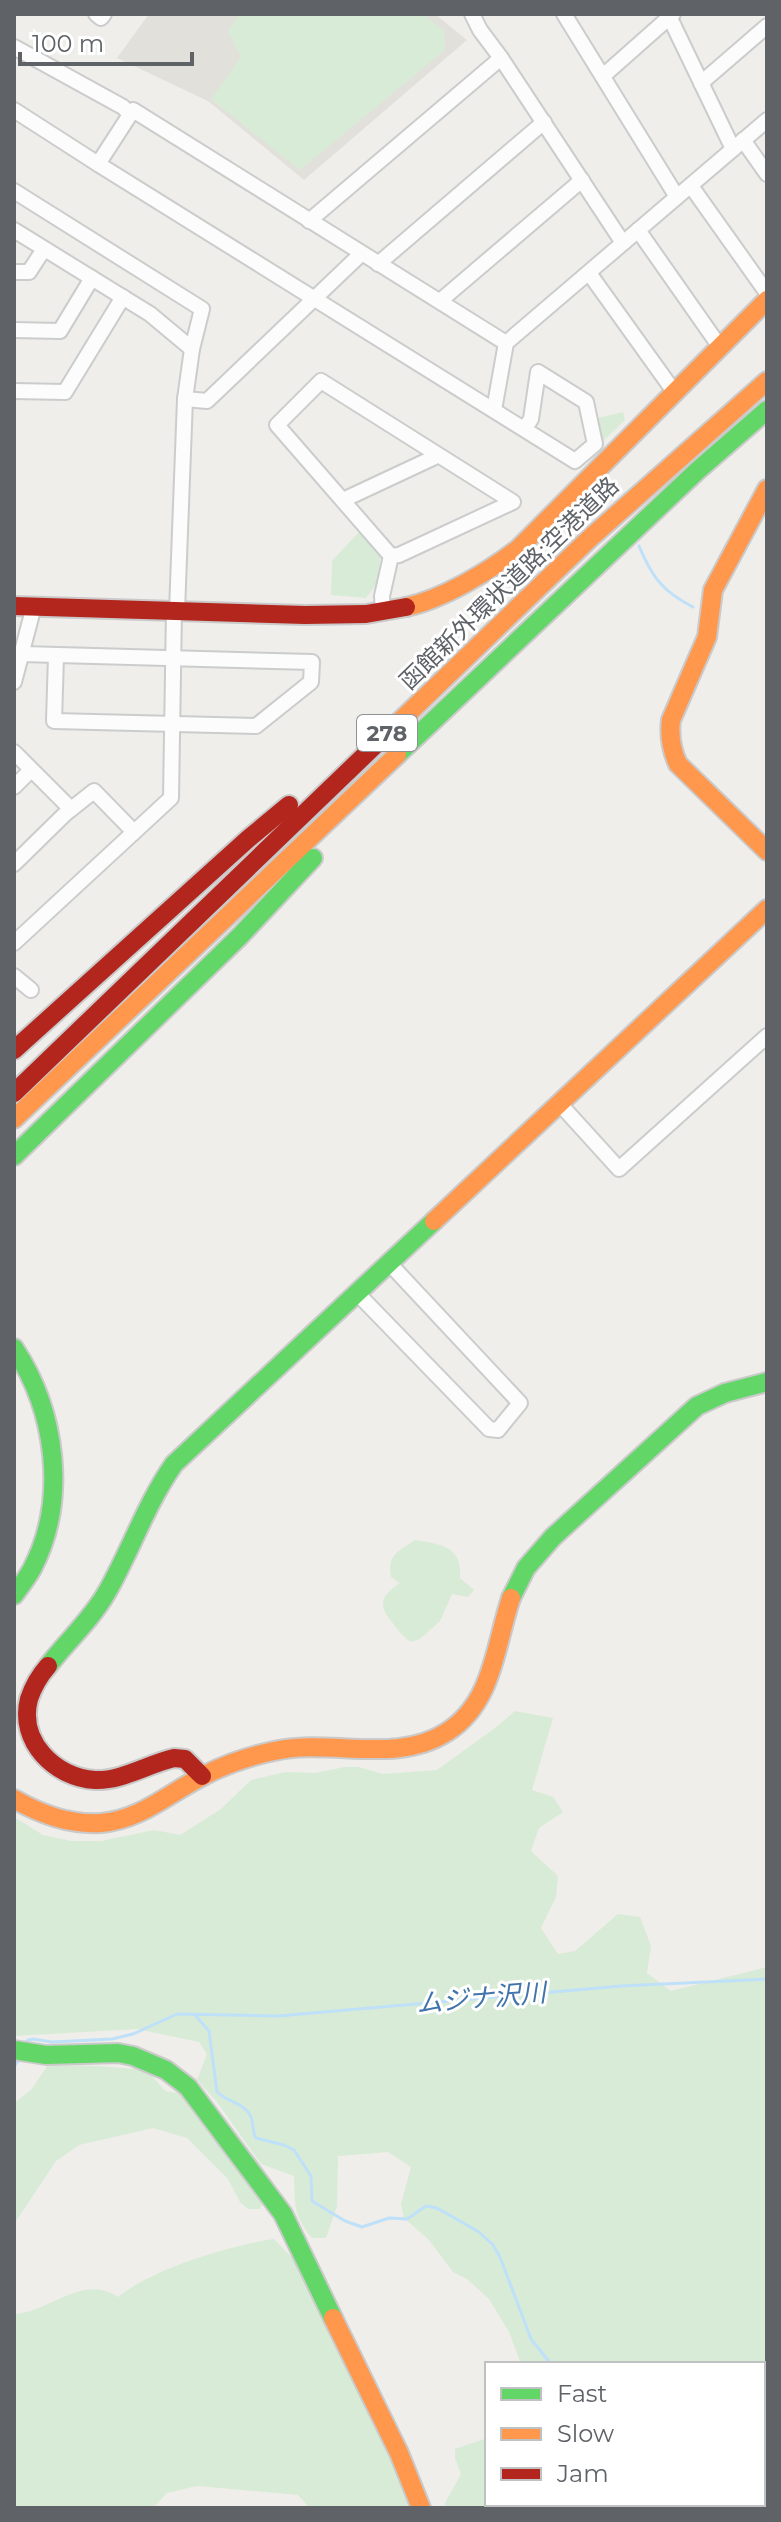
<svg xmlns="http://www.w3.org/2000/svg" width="781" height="2522" font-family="Montserrat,'Noto Sans JP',sans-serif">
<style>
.education{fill:#e2e0da}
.green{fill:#d8ebd6}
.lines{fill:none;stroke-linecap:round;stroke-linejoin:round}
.stream{stroke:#bfe0f9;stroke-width:3}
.street-casing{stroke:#cbcccc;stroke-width:18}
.fast-casing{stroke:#cacacb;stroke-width:22}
.slow-casing{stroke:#cacacb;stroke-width:22}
.jam-casing{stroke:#cacacb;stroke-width:22}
.street{stroke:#fdfcfc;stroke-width:14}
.fast{stroke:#63d668;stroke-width:18}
.slow{stroke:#ff974d;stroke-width:18}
.jam{stroke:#b3261e;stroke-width:18}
.labels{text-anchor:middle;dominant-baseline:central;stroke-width:6;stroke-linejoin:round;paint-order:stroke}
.shield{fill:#fff;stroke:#8f9295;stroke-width:2}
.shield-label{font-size:22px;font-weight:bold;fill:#5f6368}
.street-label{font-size:24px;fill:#5f6368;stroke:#fff}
.water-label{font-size:26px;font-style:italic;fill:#4174aa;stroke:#fff}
</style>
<rect width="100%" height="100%" fill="#efeeea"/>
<!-- education -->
<polygon class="education" points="149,14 435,14 467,40 304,180 208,101 117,58"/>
<!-- green -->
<g class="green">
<polygon points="240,14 423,14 444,31 445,50 300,170 211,99 241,57 228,30"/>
<polygon points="623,412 625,420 603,441 598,418"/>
<polygon points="361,530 381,553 377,583 366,598 331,595 332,561"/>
<path d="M 415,1540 C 440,1544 463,1546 460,1578 L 474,1590 L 468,1597 L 452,1594 L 440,1621 L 420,1639 L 411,1642 C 402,1636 398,1630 392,1622 C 377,1604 382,1595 400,1583 L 391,1577 C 387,1554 398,1552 415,1540 Z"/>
<path d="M 515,1711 L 553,1718 L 532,1790 L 553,1797 L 563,1812 L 539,1828 L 531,1851 L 558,1876 L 556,1897 L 541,1928 L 558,1954 L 575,1951 L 618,1914 L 640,1917 L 651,1946 L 647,1973 L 671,1991 L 767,1967 L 767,2508 L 639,2508 L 641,2504 L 763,2504 L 763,2364 L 521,2364 L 509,2332 L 489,2299 L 467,2279 L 453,2272 L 429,2240 L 404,2218 L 401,2204 L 411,2167 L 388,2152 L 338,2156 L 337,2206 L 326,2238 L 312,2238 C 293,2214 295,2206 294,2176 L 261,2164 L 217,2102 L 197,2080 L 207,2054 L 199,2042 L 137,2029 L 14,2036 L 14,1817 L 43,1835 L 71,1841 L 101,1841 L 154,1830 L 180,1835 L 221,1809 L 251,1780 L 286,1772 L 315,1773 L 345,1767 L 359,1767 L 383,1774 L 437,1770 L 495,1728 Z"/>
<polygon points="48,2065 99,2066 147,2070 165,2091 183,2094 263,2201 260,2209 248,2209 240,2202 228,2179 187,2138 153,2128 79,2145 56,2161 14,2224 14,2103 31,2090"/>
<path d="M 274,2239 L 298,2264 L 410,2496 L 408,2508 L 310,2508 L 298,2495 L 197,2486 L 167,2493 L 153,2508 L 14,2508 L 14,2314 C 51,2312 82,2273 118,2297 C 154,2268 228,2246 274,2239 Z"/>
<polygon points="487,2438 487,2504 586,2504 582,2508 444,2508 446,2501 461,2474 455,2458 455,2449"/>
</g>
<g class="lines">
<!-- stream -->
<g class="stream">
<path d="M 639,546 C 652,577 662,591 693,607"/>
<path d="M 195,2015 L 209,2031 L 217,2092 C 227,2102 245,2103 251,2117 C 254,2125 252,2131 256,2138 L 284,2145 L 294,2150 L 311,2176 L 312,2201 L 345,2221 L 362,2227 L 389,2218 L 407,2219 L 426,2206 L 437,2208 L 479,2232 L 493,2245 L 500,2257 L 531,2339 L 551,2364"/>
<polyline points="24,2044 28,2040 33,2039 52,2042 112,2039 133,2034 177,2014 278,2016 621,1986 767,1979"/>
<polyline points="14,2067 19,2059"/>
<polyline points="675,2504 677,2508"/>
</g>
<defs>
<g id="street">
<polyline points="96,14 101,18 104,14"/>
<polyline points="472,14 480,30 501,58 623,243"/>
<polyline points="564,14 677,197"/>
<polyline points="668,14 733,149"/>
<polyline points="14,47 123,107 130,114"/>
<polyline points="603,76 673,14"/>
<polyline points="701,83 767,26"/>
<polyline points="14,110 98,164"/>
<polyline points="743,140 767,174"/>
<polyline points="691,186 767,293"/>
<polyline points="14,191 202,309 192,349"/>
<polyline points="309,221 501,58"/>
<polyline points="14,230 150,314 192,349 185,399 177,611"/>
<polyline points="638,230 720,347"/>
<polyline points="378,264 544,122"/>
<polyline points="14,272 29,272 44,249"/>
<polyline points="589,273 675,393"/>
<polyline points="440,301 582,180"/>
<polyline points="14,330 60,331 92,278"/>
<polyline points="506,343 133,110 98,164 575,461 595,444 586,402 538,372 531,419 525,428"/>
<polyline points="14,391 65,392 123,297"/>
<polyline points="185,399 207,401 361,254"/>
<polyline points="494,410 506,343 767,120"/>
<polyline points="343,500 437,456"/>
<polyline points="383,612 382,596 391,556 277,425 321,381 513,502 399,555 391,556"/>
<polyline points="22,654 312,662 311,682 256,726 54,721 56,656"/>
<polyline points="14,682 34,606"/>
<polyline points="14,752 71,809"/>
<polyline points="14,787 31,770"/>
<polyline points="14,864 65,814 94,791 134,832"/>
<polyline points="14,943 171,798 174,611"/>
<polyline points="14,976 31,990"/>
<polyline points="559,1103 619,1169 767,1036"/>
<polyline points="357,1293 489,1429 498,1430 520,1403 389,1263"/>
</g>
<g id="fast">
<polyline points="397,755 697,471 767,410"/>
<polyline points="14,1156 240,936 313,858"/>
<path d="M 14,1348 C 56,1411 68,1500 32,1569 C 27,1578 20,1587 14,1595"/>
<polyline points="511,1598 526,1568 553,1537 697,1406 725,1393 767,1382"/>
<path d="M 48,1666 C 67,1641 91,1620 107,1592 C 131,1550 146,1504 174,1464 L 434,1221"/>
<polyline points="14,2050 46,2055 118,2053 133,2056 166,2070 188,2087 283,2214 333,2318"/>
</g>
<g id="slow">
<path d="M 767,489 L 713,590 L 707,637 L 671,720 C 669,736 671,749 678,764 L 767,851"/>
<path d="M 406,607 C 443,599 488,572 518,549 L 767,300"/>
<polyline points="393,728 589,539 767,381"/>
<polyline points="14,1119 397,755"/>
<polyline points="434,1221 767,909"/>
<path d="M 14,1799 C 40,1814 70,1825 101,1823 C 141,1820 170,1792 205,1775 C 226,1764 250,1756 274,1751 C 330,1738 396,1765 447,1732 C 493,1703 495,1646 511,1598"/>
<polyline points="333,2318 399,2453 421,2508"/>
</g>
<g id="jam">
<polyline points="14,606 305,615 366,614 406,607"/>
<polyline points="14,1050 248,839 289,805"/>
<polyline points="14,1093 393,728"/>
<path d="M 48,1666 C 40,1675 33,1687 29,1699 C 18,1741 55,1778 95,1780 C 122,1781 148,1764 174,1758 L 185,1759 L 202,1776"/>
</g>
</defs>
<!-- street casing -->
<use href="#street" class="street-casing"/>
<!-- fast casing -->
<use href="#fast" class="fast-casing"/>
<!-- slow casing -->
<use href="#slow" class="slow-casing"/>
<!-- jam casing -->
<use href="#jam" class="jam-casing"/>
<!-- street -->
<use href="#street" class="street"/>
<!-- fast -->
<use href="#fast" class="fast"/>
<!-- slow -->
<use href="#slow" class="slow"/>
<!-- jam -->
<use href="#jam" class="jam"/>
</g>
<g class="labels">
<!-- shield labels -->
<rect class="shield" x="357" y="715" width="60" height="36" rx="6"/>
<g class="shield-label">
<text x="387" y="733">278</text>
</g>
<!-- street labels -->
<g class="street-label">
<text transform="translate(509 583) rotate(-44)">函館新外環状道路;空港道路</text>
</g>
<!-- water labels -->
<g class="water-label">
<text transform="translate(481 1998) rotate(-5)">ムジナ沢川</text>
</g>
</g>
<!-- border -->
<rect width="781" height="2522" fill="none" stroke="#5f6368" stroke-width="32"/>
<!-- legend -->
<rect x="485" y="2362" width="280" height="144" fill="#ffffff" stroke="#bfc1c3" stroke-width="2"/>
<rect x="501" y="2388" width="40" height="12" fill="#63d668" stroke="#bfc1c3" stroke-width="2"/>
<text x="557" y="2402" font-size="24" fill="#5f6368">Fast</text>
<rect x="501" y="2428" width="40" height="12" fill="#ff974d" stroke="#bfc1c3" stroke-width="2"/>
<text x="557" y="2442" font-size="24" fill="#5f6368">Slow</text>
<rect x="501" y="2468" width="40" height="12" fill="#b3261e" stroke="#bfc1c3" stroke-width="2"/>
<text x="557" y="2482" font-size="24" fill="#5f6368">Jam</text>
<!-- scale -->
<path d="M20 52v12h172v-12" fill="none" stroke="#5f6368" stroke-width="4"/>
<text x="32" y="52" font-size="24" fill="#5f6368" stroke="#ffffff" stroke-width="6" paint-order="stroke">100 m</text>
</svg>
